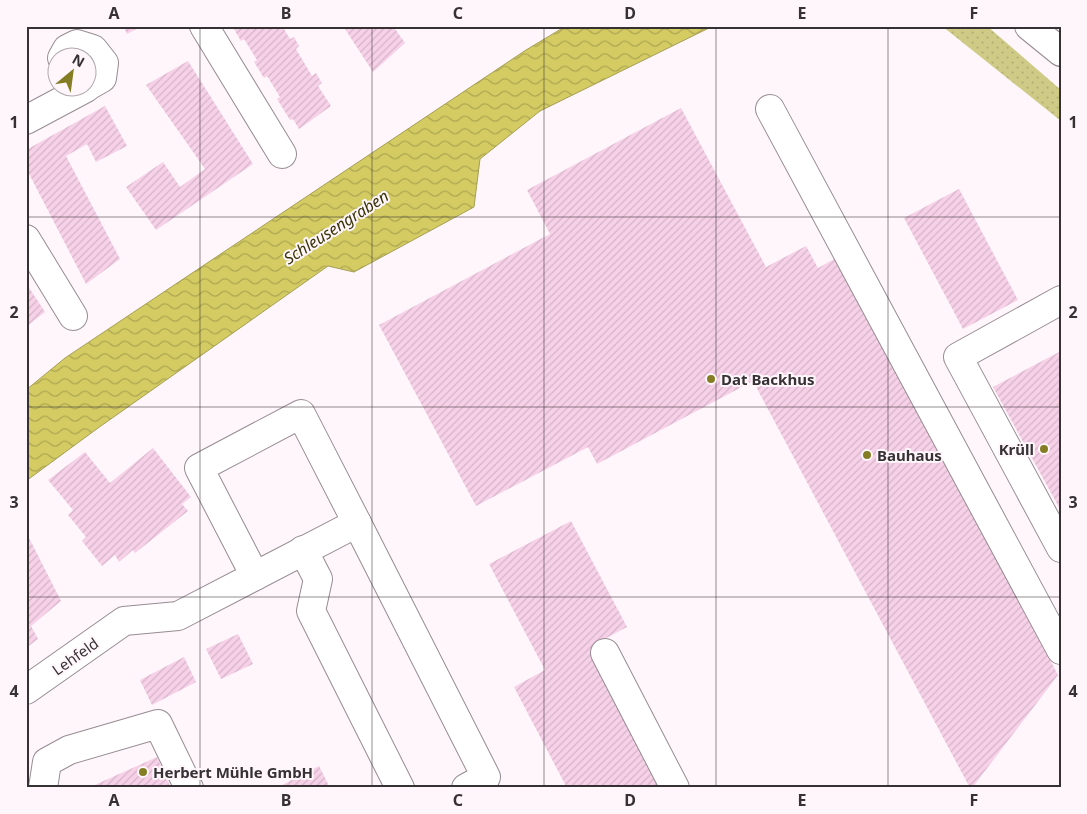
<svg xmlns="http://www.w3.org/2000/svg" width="1087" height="814" font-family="'Noto Sans',sans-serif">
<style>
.grass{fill:url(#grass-dots)}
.water{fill:url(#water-waves);stroke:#a59e54}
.building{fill:url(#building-hatch)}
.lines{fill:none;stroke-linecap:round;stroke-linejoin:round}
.minor-casing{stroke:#968c92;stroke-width:30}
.major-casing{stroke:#968c92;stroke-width:30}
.minor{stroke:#fff;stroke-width:28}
.major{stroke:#fff;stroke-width:28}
.grid{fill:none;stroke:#363234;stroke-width:1;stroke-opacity:0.55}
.poi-dot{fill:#847d24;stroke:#fff6fb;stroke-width:2}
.labels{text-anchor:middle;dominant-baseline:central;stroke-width:4;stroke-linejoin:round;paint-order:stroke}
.poi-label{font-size:15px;font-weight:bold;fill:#363234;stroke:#fff6fb;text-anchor:start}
.street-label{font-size:15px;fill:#363234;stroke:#fff6fb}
.water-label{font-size:16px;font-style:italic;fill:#383405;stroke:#fff6fb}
.neatline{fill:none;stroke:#363234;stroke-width:2}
.grid-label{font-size:16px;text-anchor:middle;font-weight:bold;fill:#363234}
</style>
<defs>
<pattern id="grass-dots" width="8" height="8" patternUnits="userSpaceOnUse" patternTransform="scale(1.25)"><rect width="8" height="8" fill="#cfcb87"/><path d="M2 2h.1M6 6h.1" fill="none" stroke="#b2af75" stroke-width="1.8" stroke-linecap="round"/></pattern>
<pattern id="water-waves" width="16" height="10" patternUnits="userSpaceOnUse" patternTransform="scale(1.25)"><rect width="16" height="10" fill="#d4cc62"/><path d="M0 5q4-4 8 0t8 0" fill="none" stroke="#ada652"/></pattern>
<pattern id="building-hatch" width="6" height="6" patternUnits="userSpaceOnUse" patternTransform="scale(1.25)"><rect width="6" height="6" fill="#f7d1e8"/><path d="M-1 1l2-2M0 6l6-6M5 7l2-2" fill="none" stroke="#d4b4c8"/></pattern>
</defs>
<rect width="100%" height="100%" fill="#fff6fb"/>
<!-- grass -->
<polygon class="grass" points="942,26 987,26 1061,90 1061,121"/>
<!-- water -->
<polygon class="water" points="566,26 713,26 540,111 480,159 474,207 354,272 328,266 98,428 26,481 26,390 65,358 526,50"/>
<!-- building -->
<g class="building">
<polygon points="123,26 142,26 127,34"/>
<polygon points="232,26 282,26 290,39 294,37 299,46 296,49 312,76 316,73 322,83 318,86 331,106 299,129 293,119 290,120 277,99 280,97 267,76 264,78 254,62 257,60 244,39 241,41"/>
<polygon points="343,26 393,26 405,43 373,72"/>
<polygon points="188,61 253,164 156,230 126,187 163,162 180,187 205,169 146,85"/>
<polygon points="105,106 127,146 96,162 87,144 66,156 120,259 86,284 26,168 26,150"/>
<polygon points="681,108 766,267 806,246 818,268 836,258 1058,675 972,788 970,788 753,381 597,464 588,447 476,506 379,325 550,234 527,190"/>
<polygon points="959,189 1018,300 963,329 904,218"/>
<polygon points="26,283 45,312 26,327"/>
<polygon points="1061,351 1061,511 993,387"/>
<polygon points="153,448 191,497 182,504 188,511 135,553 133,550 119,562 115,555 102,566 82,541 86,537 68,515 73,510 48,480 85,452 110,483"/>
<polygon points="571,521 627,627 593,645 667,788 567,788 514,687 545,670 489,564"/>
<polygon points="26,532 61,601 31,626 38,639 26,648"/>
<polygon points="238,634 253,664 221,679 206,649"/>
<polygon points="184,657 196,682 152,705 140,680"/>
<polygon points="157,757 171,788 88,788"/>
<polygon points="319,766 330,788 276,788"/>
</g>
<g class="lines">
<defs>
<g id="minor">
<polyline points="204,26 282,154"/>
<polyline points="62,58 67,49 77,44 93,49 104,63 102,78 88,86"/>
<polyline points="770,109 1061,650"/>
<polyline points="26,120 86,88"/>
<polyline points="26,239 73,316"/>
<polyline points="1061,300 958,357 1061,548"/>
<polyline points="303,550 318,579 311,611 400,788"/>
<polyline points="255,576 199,468 301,414 357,523"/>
<polyline points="605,653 675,788"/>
<polyline points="26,690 124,621 178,616 357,523 486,777 466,788"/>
<polyline points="43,788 47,762 69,750 158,724 189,788"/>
</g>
<polyline id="major" points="1029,26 1061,52"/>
</defs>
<!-- minor casing -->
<use href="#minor" class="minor-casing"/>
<!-- major casing -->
<use href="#major" class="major-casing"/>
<!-- minor -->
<use href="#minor" class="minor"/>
<!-- major -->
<use href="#major" class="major"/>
</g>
<!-- grid -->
<path class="grid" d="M 200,26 L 200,788M 372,26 L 372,788M 544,26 L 544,788M 716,26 L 716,788M 888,26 L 888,788M 26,217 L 1061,217M 26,407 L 1061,407M 26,597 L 1061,597"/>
<!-- markers -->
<g class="poi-dot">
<circle cx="711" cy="379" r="5"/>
<circle cx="1044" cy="449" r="5"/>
<circle cx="867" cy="455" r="5"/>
<circle cx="143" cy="772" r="5"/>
</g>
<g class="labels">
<!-- poi labels -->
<g class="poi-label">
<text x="721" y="379">Dat Backhus</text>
<text x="1034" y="449" text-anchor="end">Krüll</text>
<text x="877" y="455">Bauhaus</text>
<text x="153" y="772">Herbert Mühle GmbH</text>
</g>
<!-- street labels -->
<g class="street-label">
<text transform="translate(75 656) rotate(-35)">Lehfeld</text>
</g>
<!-- water labels -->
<g class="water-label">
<text transform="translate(336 227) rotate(-33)">Schleusengraben</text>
</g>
</g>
<!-- border -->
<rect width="1087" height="814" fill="none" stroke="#fff6fb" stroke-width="55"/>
<!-- north arrow -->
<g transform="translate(72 72) rotate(29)"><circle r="24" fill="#fff6fb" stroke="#afa8ab"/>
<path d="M0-4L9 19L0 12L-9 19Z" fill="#847d24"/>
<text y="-8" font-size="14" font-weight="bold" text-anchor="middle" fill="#363234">N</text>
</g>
<rect x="28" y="28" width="1032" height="758" class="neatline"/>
<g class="grid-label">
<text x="114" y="19">A</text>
<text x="286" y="19">B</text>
<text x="458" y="19">C</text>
<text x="630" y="19">D</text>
<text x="802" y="19">E</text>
<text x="974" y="19">F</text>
<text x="14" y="128">1</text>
<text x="1073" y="128">1</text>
<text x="14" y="318">2</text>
<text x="1073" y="318">2</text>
<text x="14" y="508">3</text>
<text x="1073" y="508">3</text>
<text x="14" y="697">4</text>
<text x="1073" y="697">4</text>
<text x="114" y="806">A</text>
<text x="286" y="806">B</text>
<text x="458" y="806">C</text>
<text x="630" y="806">D</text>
<text x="802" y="806">E</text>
<text x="974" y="806">F</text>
</g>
</svg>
